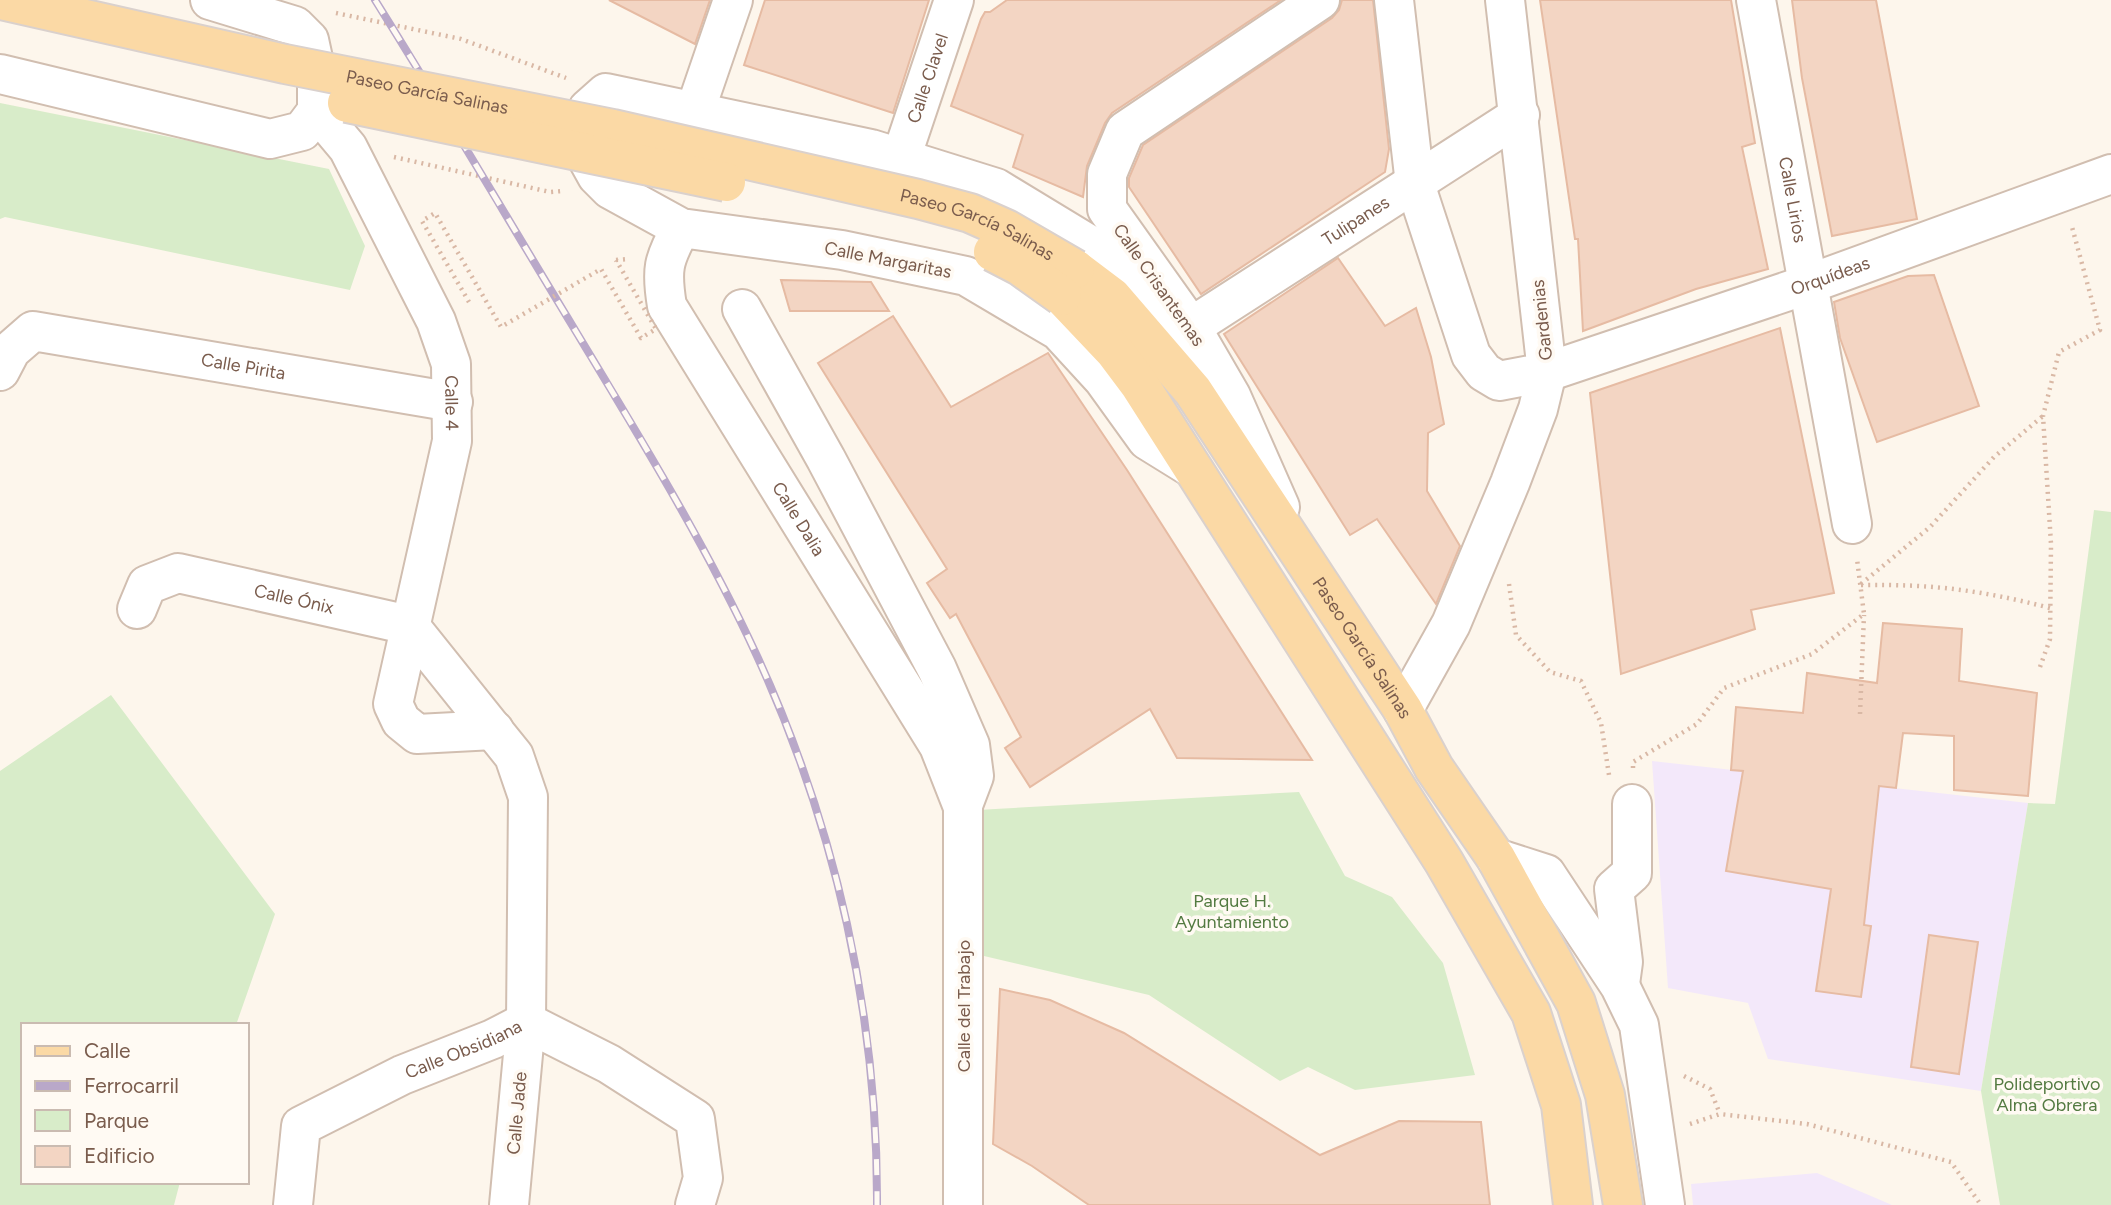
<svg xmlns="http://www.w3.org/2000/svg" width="2111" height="1205" font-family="Figtree,sans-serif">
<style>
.education{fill:#f3e8fa}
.green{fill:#d8ecc9}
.building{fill:#f3d5c3;stroke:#e6bba3;stroke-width:2}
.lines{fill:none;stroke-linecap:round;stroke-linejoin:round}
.minor-casing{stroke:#d1beb0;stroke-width:42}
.major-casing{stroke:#dad1cd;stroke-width:42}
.path{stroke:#d9b8a5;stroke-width:4.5;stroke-dasharray:2 5;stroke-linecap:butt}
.minor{stroke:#fff;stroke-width:38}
.major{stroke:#fbd9a5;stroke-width:38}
.rail-casing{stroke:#b9a8c9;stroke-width:8}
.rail{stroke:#fffaf3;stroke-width:5;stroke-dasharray:16;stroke-linecap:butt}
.major-bridge-casing{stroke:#dad1cd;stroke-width:42;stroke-linecap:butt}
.path-bridge{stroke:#d9b8a5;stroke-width:4.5;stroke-dasharray:2 5;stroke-linecap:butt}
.major-bridge{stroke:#fbd9a5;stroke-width:38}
.labels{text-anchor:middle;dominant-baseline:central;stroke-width:7;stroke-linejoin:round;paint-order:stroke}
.street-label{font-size:18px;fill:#7a5c4d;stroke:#fffaf3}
.park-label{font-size:18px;fill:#537a41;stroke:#fffaf3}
</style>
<rect width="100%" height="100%" fill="#fdf6ec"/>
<!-- education -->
<g class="education">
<polygon points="1652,761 2028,803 1981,1091 1768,1059 1748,1003 1668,988"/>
<polygon points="1817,1173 1892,1205 1693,1205 1691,1184"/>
</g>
<!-- green -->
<g class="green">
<polygon points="0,103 329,169 365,246 350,290 5,217 0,219"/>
<polygon points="2094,510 2111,512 2111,1205 2000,1205 1981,1091 2028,803 2055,804"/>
<polygon points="111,695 275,914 236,1025 23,1025 23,1182 180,1182 174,1205 0,1205 0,771"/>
<polygon points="1299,792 1345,876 1392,897 1443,963 1475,1075 1355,1090 1308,1067 1280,1081 1149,995 984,956 977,810"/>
</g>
<!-- building -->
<g class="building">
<polygon points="609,0 710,0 695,44"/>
<polygon points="765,0 929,0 893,113 744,65"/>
<polygon points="1007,0 1281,0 1112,113 1105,123 1087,166 1083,197 1013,167 1023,135 951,106 981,19 985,12 990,12"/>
<polygon points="1342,0 1373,0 1389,149 1385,172 1201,294 1129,187 1129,178 1143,145 1332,18 1339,10"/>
<polygon points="1540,0 1731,0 1755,143 1742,147 1768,269 1696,289 1583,331 1578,239 1575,239"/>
<polygon points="1792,0 1876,0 1917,219 1832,236 1802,78"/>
<polygon points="1338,258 1385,326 1416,308 1431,357 1444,424 1428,433 1427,491 1460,546 1436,604 1377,519 1350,535 1224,334"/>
<polygon points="1934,275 1979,406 1877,442 1840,338 1834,302 1908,276"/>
<polygon points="781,280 871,282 889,311 790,311"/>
<polygon points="893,316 951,407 1048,353 1127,470 1312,760 1177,758 1150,709 1030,787 1005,748 1021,737 956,614 950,618 927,583 947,569 818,363"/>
<polygon points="1780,328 1834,593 1751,610 1755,629 1621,674 1590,393"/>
<polygon points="1883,623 1962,629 1959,681 2037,693 2028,796 1954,790 1954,736 1903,733 1896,788 1879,786 1864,925 1871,926 1861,997 1816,991 1831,889 1726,871 1743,771 1731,770 1736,707 1803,713 1807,673 1877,683"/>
<polygon points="1929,935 1978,942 1959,1074 1911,1067"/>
<polygon points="1000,989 1050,1000 1124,1033 1320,1155 1399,1121 1481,1122 1490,1205 1089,1205 1032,1166 993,1144"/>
</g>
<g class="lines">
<defs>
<g id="minor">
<path id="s1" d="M 1394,0 L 1415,184 L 1471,355 L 1484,372 L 1499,381 L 1547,372 L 1806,285 L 2111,174"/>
<path id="s2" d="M 1756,0 L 1852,524"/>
<polyline points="0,74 270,139 302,131 317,111 317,77 309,40 295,26 210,0"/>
<path id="s3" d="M 317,111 L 348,148 L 436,321 L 451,364 L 452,441 L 393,704 L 401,721 L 417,734 L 494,730"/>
<polyline points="695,111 733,0"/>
<path id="s4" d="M 901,158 L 954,0"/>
<path id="s5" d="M 681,228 C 663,260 661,270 667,306 L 939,746 L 963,807 L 963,1205"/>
<polyline points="742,309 826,459 937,669 970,745 974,776 963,805"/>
<path id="s6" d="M 1191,327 L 1520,115"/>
<path id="s7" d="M 0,371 L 11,350 L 33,331 L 453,402"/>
<polyline points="1189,466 1147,440 1103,379 1059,331 966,276 842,250 681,228 610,189 597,176 587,158 588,109 606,93 871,149 996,188 1103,253 1167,324 1191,385"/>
<polyline points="1280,507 1231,396 1191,327 1107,209 1107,174 1125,131 1320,0"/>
<path id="s8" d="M 137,609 L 147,585 L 178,573 L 409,625 L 514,756 L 528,797 L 526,1022 L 509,1205"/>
<polyline points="1403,710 1451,624 1510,483 1538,409 1547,372 1505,0"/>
<polyline points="1496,858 1546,874 1620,986 1639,1025 1665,1205"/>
<polyline points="1620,984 1623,962 1614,889 1632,873 1632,804"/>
<polyline points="526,1022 609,1064 695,1119 703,1178 695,1205"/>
<path id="s9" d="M 293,1205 L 301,1126 L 402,1075 L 493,1039 L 526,1022"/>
</g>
<g id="major">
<path id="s10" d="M 1075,269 L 1112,297 L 1193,391 L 1403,710 L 1434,768 L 1496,858 L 1576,1003 L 1605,1095 L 1623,1205"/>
<polyline points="1062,296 1115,352 1139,384 1444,862 1531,1013 1561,1105 1573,1205"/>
</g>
</defs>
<!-- minor casing -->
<use href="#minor" class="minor-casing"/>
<!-- major casing -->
<use href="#major" class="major-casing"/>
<!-- path -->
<g class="path">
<polyline points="336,13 461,39 566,78"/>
<polyline points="394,157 550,192 563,191"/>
<polyline points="616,260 629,259"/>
<polyline points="1509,584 1516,635 1550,672 1581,681 1601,723 1609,775"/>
<polyline points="1861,584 1930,527 1994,457 2043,416"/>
<path d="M 1861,585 C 1932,584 1981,590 2050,608"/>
<polyline points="2040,667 2050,639 2051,544 2043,416 2059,352 2100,330 2072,227"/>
<polyline points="1860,714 1864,615"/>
<polyline points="1633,768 1633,762 1697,724 1724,688 1812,654 1864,614 1857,559"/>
<polyline points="1684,1076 1710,1089 1720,1114"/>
<polyline points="1690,1124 1720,1114 1807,1124 1951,1162 1981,1205"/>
</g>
<!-- minor -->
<use href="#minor" class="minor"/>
<!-- major -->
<use href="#major" class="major"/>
<defs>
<path id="rail" d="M 375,0 C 442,107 506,216 572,325 C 637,433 704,541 757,656 C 836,828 878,1016 877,1205"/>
</defs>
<!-- rail casing -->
<use href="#rail" class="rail-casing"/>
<!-- rail -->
<use href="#rail" class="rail"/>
<defs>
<g id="major-bridge">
<path id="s11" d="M 1,0 L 285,64 L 613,129 L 918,199 L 970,213 L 1006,229 L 1075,269"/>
<polyline points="347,103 726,182"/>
<polyline points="993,252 1020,266 1062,296"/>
</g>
</defs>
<!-- major-bridge casing -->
<use href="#major-bridge" class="major-bridge-casing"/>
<!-- path-bridge -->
<polyline class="path-bridge" points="469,302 422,221 435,213 501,327 601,269 641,338 656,329 616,260"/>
<!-- major-bridge -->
<use href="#major-bridge" class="major-bridge"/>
</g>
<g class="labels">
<!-- street labels -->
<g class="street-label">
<text stroke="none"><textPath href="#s4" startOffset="84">Calle Clavel</textPath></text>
<text stroke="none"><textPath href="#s11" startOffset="436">Paseo García Salinas</textPath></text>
<text stroke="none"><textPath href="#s2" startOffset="203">Calle Lirios</textPath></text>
<text stroke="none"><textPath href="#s6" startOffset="196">Tulipanes</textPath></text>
<text stroke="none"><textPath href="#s11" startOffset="1003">Paseo García Salinas</textPath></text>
<text transform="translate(888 260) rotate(11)">Calle Margaritas</text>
<text stroke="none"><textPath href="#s1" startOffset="752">Orquídeas</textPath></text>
<text transform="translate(1159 285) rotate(55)">Calle Crisantemas</text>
<text transform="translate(1542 320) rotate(-96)">Gardenias</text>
<text stroke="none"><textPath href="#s7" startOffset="266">Calle Pirita</textPath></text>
<text stroke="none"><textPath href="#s3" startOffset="327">Calle 4</textPath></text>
<text stroke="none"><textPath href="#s5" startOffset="332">Calle Dalia</textPath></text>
<text stroke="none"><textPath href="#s8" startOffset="178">Calle Ónix</textPath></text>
<text stroke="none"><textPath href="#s10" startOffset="478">Paseo García Salinas</textPath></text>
<text transform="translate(964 1006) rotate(-90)">Calle del Trabajo</text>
<text stroke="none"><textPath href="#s9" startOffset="259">Calle Obsidiana</textPath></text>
<text transform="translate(517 1113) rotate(-85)">Calle Jade</text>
</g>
<!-- park labels -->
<g class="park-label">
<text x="1232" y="901">Parque H.<tspan x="1232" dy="21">Ayuntamiento</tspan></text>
<text x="2047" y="1084">Polideportivo<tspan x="2047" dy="21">Alma Obrera</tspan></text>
</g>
</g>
<!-- legend -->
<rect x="21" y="1023" width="228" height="161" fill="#fffaf3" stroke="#cabbb1" stroke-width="2"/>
<rect x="35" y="1046" width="35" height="10" fill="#fbd9a5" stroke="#cabbb1" stroke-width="2"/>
<text x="84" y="1058" font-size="21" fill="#7a5c4d">Calle</text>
<rect x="35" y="1081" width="35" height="10" fill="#b9a8c9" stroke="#cabbb1" stroke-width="2"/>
<text x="84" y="1093" font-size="21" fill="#7a5c4d">Ferrocarril</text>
<rect x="35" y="1110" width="35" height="21" fill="#d8ecc9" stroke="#cabbb1" stroke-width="2"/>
<text x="84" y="1128" font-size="21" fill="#7a5c4d">Parque</text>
<rect x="35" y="1146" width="35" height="21" fill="#f3d5c3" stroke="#cabbb1" stroke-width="2"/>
<text x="84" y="1163" font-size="21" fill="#7a5c4d">Edificio</text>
</svg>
